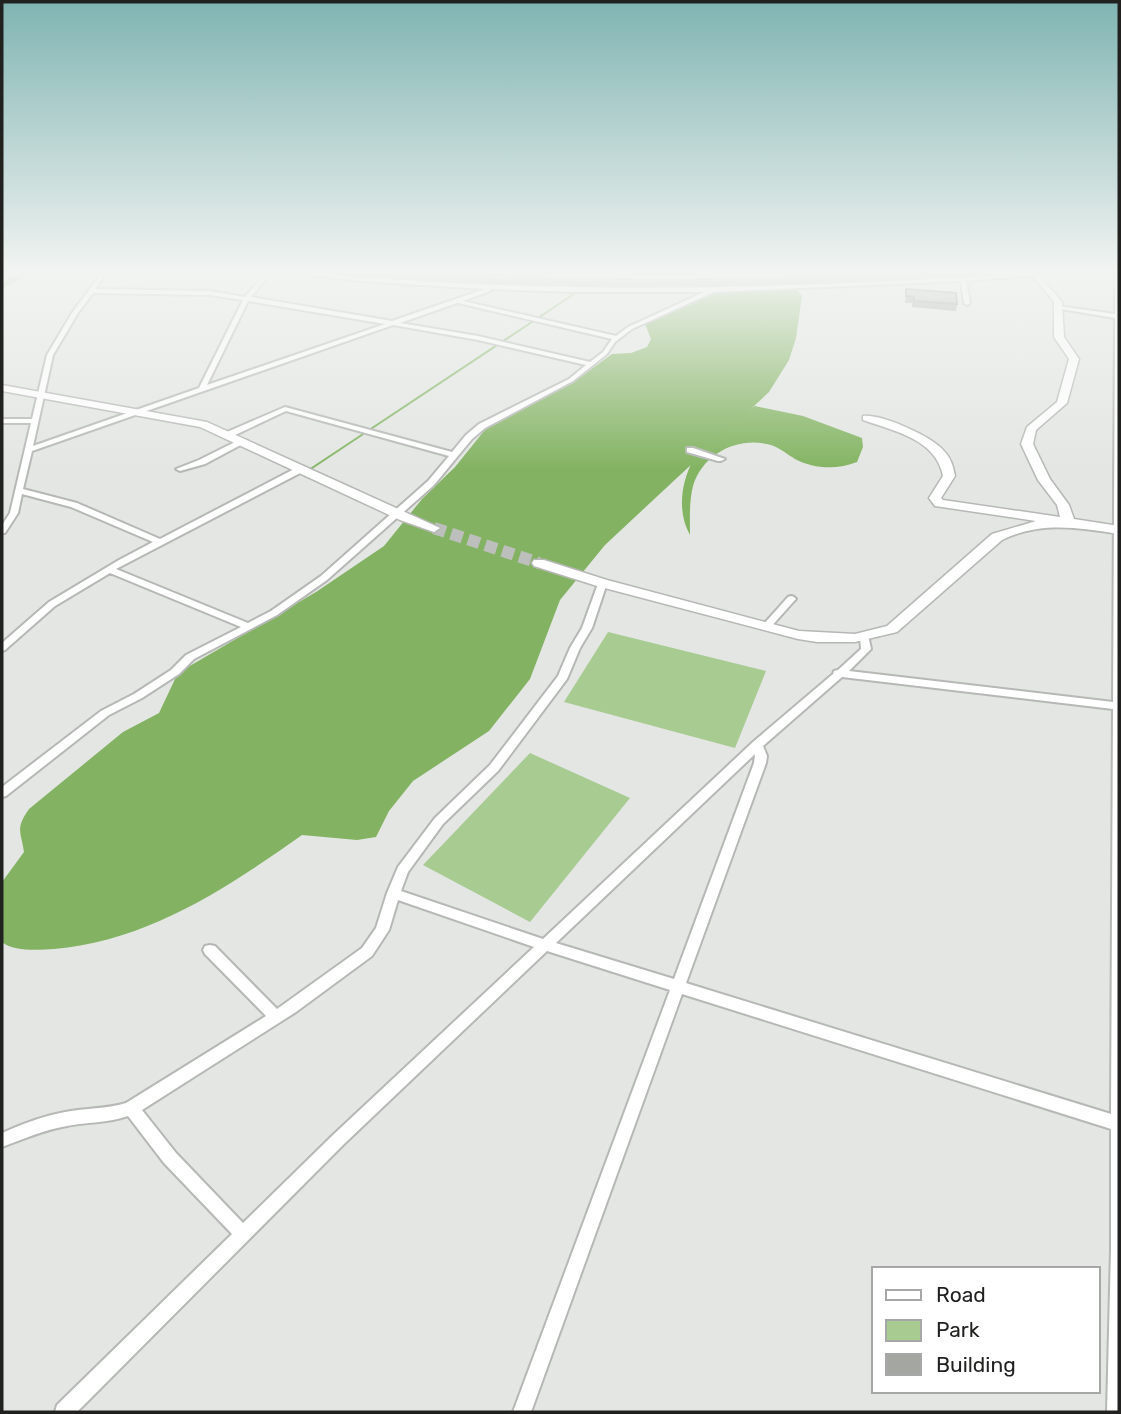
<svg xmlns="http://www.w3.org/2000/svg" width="1121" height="1414" font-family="Rubik,sans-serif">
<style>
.green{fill:#a8cb92}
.forest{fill:#83b362}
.water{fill:#83b462}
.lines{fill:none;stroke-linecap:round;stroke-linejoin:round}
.stream{stroke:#83b462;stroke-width:2}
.river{fill:#83b462;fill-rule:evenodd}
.street-tunnel{stroke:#bcbfbb;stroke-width:6;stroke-dasharray:6 3.5;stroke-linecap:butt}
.secondary-tunnel{stroke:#bcbfbb;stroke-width:12;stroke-dasharray:12 6;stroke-linecap:butt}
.street-casing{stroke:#b5b8b4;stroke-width:4}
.secondary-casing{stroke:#b5b8b4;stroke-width:3}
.highway-casing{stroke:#c1c1c1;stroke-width:3}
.street{fill:#fff;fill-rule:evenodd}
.secondary{fill:#fff;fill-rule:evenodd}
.highway{fill:#a1c589;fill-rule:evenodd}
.wall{fill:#8d8f8b}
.building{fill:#a4a6a2;stroke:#737471;stroke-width:2}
</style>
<rect width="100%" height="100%" fill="#e3e6e2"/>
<!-- green -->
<g class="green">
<polygon points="608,632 766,671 735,748 564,702"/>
<polygon points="530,753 630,798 530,922 423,865"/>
</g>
<!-- forest -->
<path class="forest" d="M 775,289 L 796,289 L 802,296 L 796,338 L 789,360 L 769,392 L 605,545 L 560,600 L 530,679 L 489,731 L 413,781 L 389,811 L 376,837 L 357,840 L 302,835 C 227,888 148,941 54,949 C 39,950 14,952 2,942 L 2,882 L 24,852 C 21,831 15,829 29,809 L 123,732 L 159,713 L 176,677 L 188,667 L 316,592 L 384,546 L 422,499 L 455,467 L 488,426 L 548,393 L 571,384 L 612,354 L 631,353 L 647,347 L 651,339 L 645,324 L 714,291 Z"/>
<!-- water -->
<path class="water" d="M 755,406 L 803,416 L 862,438 L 863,447 L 857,462 C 837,470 814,469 795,459 C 787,454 780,448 771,445 C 739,436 703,453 693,486 C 689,501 690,520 690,535 C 677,512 681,483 693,460 C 696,453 746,411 755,406 Z"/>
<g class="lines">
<!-- stream -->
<polyline class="stream" points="309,470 577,292"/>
<!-- river -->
<polygon class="river" points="26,271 39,271 2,288 2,282"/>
<!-- street-tunnel -->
<polyline class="street-tunnel" points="504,285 525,278"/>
<!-- secondary-tunnel -->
<polyline class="secondary-tunnel" points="434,528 539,563"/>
<defs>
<g id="street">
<path d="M 103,271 L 108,271 L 95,289 L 209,291 L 245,297 L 267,271 L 272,271 L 251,297 L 392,321 L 485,289 L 360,281 L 273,271 L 296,271 C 549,297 802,289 1055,271 L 1088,271 L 966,281 L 970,303 L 967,305 L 964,303 L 961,281 L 714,292 L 632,329 L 615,342 L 607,354 L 573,381 L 485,428 L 472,439 L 434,485 L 327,580 L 277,615 L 194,659 L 179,674 L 142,698 L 109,715 L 6,796 L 2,797 L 2,787 L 101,711 L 134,694 L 171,670 L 186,655 L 241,627 L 110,573 L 55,606 L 5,650 L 2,651 L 2,643 L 49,602 L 119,560 L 153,542 L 71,507 L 22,494 L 18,513 L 5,533 L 2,533 L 2,525 L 10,513 L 31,423 L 2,423 L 2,419 L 32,419 L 47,355 L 72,313 ZM 490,289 L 575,292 L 704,292 L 628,327 L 616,336 L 463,301 L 490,291 ZM 93,293 L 209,295 L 243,300 L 199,388 L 33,446 L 53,355 L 78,313 ZM 248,301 L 385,324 L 207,385 ZM 457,303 L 458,303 L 612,339 L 603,352 L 590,362 L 478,336 L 400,323 ZM 393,325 L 478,340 L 586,365 L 569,379 L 479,424 L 466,435 L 452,452 L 285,407 L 227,432 L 227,436 L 233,436 L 286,411 L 449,456 L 428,481 L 321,576 L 271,611 L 248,623 L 116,569 L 304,471 L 304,467 L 298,467 L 160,539 L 77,503 L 23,489 L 32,451 Z"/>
<polygon points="439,271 663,275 886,271 774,277 663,279 552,277"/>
<path d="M 1113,271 L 1119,273 L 1119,1412 L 1107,1412 L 1111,1249 L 1111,1129 L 682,994 L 531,1412 L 513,1412 L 670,990 L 547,951 L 343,1145 L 77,1412 L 55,1412 L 57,1405 L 232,1234 L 164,1163 L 128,1116 C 108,1123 87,1122 67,1126 C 44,1130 23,1139 2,1147 L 2,1133 C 22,1124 43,1116 65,1112 C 86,1108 106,1109 126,1103 L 266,1016 L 205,954 L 203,950 L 205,946 L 210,945 L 215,946 L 277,1009 L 362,948 L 376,928 L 387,893 L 398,867 L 435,818 L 490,765 L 558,676 L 570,648 L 582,628 L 599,581 L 602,580 L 607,583 L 592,628 L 580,648 L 567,679 L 498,771 L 443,824 L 408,872 L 401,891 L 543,939 L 753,742 L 833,674 L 834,671 L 838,670 L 861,649 L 860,637 L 862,635 L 868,635 L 871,649 L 849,671 L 1113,702 L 1115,318 L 1055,308 L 1058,306 L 1115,314 L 1115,275 ZM 842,677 L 1113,709 L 1111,1114 L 686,983 L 766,763 L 767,756 L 763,746 ZM 755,754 L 754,763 L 674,979 L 556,943 ZM 398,900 L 534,947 L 333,1135 L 243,1223 L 176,1153 L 142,1110 L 296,1012 L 372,956 L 389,930 Z"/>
<polygon points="241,439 248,441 205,464 180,471 176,469 199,460"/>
<polygon points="687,448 693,448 725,459 721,461 718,461 687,452"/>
<polygon points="791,596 794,597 796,599 794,601 769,629 763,629 761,627 763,625 788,597"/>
</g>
<g id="secondary">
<path d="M 1036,272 L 1062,302 L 1064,337 L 1079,359 L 1067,403 L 1036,430 L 1033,444 L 1050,479 L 1069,505 L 1074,519 L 1119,526 L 1119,534 C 1078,528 1041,521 1002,540 L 897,632 L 855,642 L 817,642 L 798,639 L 597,586 L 534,566 L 532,563 L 534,560 L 544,560 L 607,580 L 799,631 L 855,634 L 887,626 L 992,534 L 1036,521 L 935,506 L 929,498 L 943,476 C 936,439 894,431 863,420 L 863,416 C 882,414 931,436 944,451 C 951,458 953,466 955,476 L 941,498 L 943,500 L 1060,517 L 1057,505 L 1038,480 L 1021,444 L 1027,427 L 1057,402 L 1069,359 L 1054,337 L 1054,302 L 1032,275 Z"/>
<polygon points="2,385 207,422 440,528 434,532 400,520 200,427 2,391"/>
</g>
<path id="highway" d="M 320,271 L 371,271 L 497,280 L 670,282 L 1020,271 L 1015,274 C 784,289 556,294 325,274 Z"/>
</defs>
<!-- street casing -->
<use href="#street" class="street-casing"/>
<!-- secondary casing -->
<use href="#secondary" class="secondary-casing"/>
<!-- highway casing -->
<use href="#highway" class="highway-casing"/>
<!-- street -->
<use href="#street" class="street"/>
<!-- secondary -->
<use href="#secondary" class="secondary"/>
<!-- highway -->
<use href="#highway" class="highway"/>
</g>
<!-- wall -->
<polygon class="wall" points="906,289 957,304 956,311 912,307 912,303 905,303"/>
<!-- building -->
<polygon class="building" points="906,289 956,293 957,304 914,301 914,297 906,296"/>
<!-- sky -->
<linearGradient id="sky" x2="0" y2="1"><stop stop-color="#7fb4b2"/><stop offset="0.58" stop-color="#f2f4f2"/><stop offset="1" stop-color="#f2f4f2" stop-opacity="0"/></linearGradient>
<rect width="1121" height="469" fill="url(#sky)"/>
<!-- border -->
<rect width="1121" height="1414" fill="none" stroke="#212220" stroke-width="7"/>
<!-- legend -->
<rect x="872" y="1267" width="228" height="126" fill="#ffffff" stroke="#a6a7a6" stroke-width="2"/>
<rect x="886" y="1290" width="35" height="10" fill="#ffffff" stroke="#a6a7a6" stroke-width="2"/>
<text x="936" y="1302" font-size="21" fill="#212220">Road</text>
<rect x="886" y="1320" width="35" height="21" fill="#a8cb92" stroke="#a6a7a6" stroke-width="2"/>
<text x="936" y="1337" font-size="21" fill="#212220">Park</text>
<rect x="886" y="1354" width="35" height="21" fill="#a4a6a2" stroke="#a6a7a6" stroke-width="2"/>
<text x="936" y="1372" font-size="21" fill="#212220">Building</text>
</svg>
